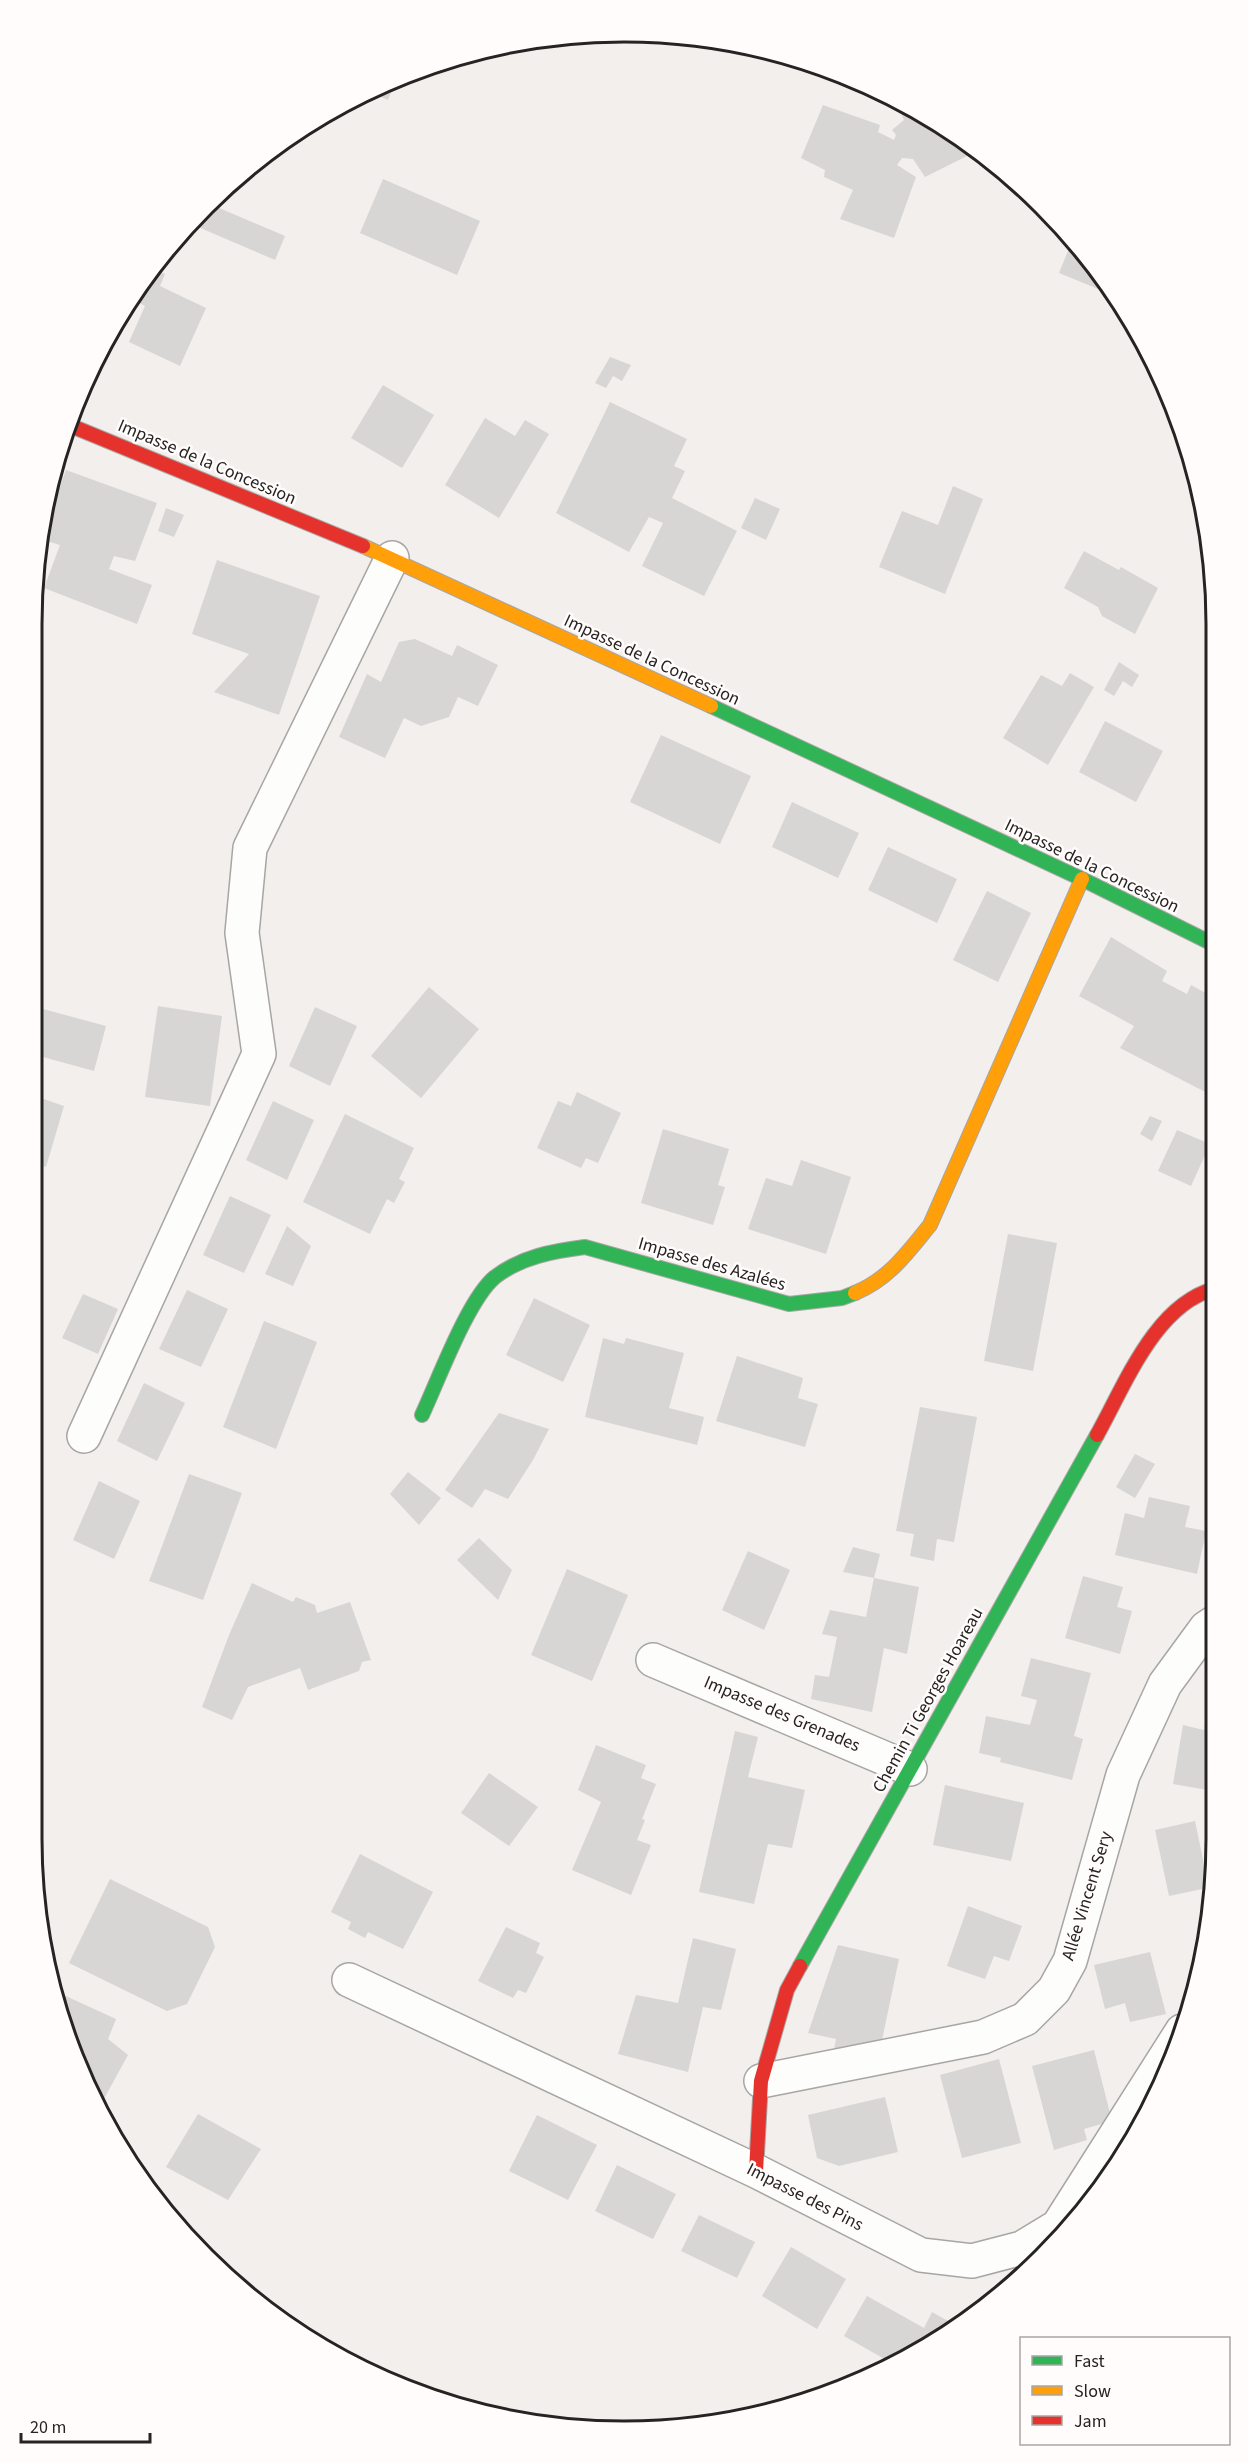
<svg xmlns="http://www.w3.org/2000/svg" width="1248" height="2463" font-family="'Source Sans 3',sans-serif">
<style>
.building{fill:#d8d6d5}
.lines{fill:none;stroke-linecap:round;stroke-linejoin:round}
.street-casing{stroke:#a8a6a4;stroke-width:36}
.fast-casing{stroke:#a8a6a4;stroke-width:16}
.slow-casing{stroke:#a8a6a4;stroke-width:16}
.jam-casing{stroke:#a8a6a4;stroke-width:16}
.street{stroke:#fdfdfc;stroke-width:33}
.fast{stroke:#30b455;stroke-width:14}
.slow{stroke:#ff9f0a;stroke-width:14}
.jam{stroke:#e5322d;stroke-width:14}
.labels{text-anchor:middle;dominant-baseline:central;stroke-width:5;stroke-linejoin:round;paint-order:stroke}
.street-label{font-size:18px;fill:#262423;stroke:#fffcfb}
.rim{fill:none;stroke:#262423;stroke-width:3}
</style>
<rect width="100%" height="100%" fill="#f2efed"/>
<!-- building -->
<g class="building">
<polygon points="397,79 388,100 369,92 378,88"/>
<polygon points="823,105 880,125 878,132 894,140 896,135 892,130 904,120 899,109 906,105 975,148 977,151 925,177 913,159 902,158 897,165 916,177 894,238 840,219 853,190 824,177 825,170 801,158"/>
<polygon points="383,179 480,221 457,275 360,233"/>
<polygon points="210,204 285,236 275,260 191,224"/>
<polygon points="1072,241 1094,264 1109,290 1108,293 1059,273"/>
<polygon points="151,267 165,274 160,286 206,308 180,366 129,342 145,306 132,299"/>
<polygon points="610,357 631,365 622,381 613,376 606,388 595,383"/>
<polygon points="383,385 434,415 402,468 351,438"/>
<polygon points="610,402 687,439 674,466 685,471 672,498 737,531 704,596 642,566 663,523 649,517 629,552 556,513"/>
<polygon points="485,418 515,436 525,420 549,434 499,518 445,485"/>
<polygon points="66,470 157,503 135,561 114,556 109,569 152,585 137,624 44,588 60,545 40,539 41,535"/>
<polygon points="953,486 983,499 945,594 879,567 902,511 938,525"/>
<polygon points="755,498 780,509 766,540 741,528"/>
<polygon points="166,508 184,515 174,537 158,531"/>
<polygon points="1084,551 1119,570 1121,567 1158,588 1135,634 1102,616 1098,607 1064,588"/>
<polygon points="217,560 320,596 279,715 214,692 249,654 192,634"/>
<polygon points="33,584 40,586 34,617 33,617"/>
<polygon points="415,639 452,656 457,645 498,665 478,706 458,697 449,717 421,726 404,718 385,758 339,737 367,674 381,682 399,642"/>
<polygon points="1119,662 1139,675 1132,687 1123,681 1114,696 1104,690"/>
<polygon points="1070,673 1094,687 1048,765 1003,738 1041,675 1062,686"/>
<polygon points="33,697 42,701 36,714 33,713"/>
<polygon points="1105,721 1163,751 1136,802 1079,772"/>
<polygon points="661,735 751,776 720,844 630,802"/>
<polygon points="792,802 859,833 838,878 772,847"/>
<polygon points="888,847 957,879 937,923 868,890"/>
<polygon points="987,891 1031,913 998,982 953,960"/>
<polygon points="1111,937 1167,971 1162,981 1187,994 1191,985 1213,997 1213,1096 1120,1048 1134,1026 1079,996"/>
<polygon points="429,987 479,1029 421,1098 371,1056"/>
<polygon points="158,1006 222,1016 210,1106 145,1097"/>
<polygon points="315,1007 357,1026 330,1086 289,1066"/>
<polygon points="43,1009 106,1026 94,1071 32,1054"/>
<polygon points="577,1092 621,1113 598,1163 586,1158 581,1168 537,1148 558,1101 571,1106"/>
<polygon points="32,1095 64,1106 46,1167 32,1163"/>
<polygon points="273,1101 314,1120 287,1180 246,1160"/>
<polygon points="345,1114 414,1148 399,1179 405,1182 394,1203 387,1199 370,1234 303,1202"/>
<polygon points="1150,1116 1162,1121 1152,1141 1140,1134"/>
<polygon points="663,1129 729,1149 718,1185 725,1187 713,1225 641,1203"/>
<polygon points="1177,1130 1210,1144 1191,1186 1158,1171"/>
<polygon points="801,1160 851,1177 826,1254 748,1229 766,1178 792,1186"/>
<polygon points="230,1196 271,1215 244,1273 203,1255"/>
<polygon points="287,1226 311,1246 293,1286 265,1274"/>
<polygon points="1008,1234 1057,1243 1033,1371 984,1361"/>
<polygon points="187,1290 228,1309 201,1367 159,1349"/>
<polygon points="83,1294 118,1309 98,1354 62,1338"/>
<polygon points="534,1298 590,1325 563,1382 506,1355"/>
<polygon points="264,1321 317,1342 276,1449 223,1427"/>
<polygon points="603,1338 624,1344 626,1338 684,1353 669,1408 704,1417 697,1445 585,1417"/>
<polygon points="737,1356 803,1378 798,1398 818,1404 805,1447 716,1421"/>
<polygon points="144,1383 185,1403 157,1461 117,1441"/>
<polygon points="920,1407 977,1417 954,1542 937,1539 934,1561 910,1556 914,1534 896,1531"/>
<polygon points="499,1413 549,1429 533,1460 508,1499 485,1489 472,1508 445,1490"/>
<polygon points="1135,1454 1155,1464 1135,1498 1116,1487"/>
<polygon points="408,1472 441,1498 419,1525 390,1494"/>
<polygon points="189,1474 242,1493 203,1600 149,1581"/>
<polygon points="99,1481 140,1501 114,1559 73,1540"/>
<polygon points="1149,1497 1190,1506 1185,1527 1206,1531 1197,1574 1115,1555 1125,1513 1144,1518"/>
<polygon points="479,1538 512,1570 498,1600 457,1560"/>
<polygon points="853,1547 880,1554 874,1578 919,1587 907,1654 884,1648 872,1712 811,1699 815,1675 829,1677 837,1637 822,1634 830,1610 866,1617 874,1578 843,1572"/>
<polygon points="748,1551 790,1570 764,1630 722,1610"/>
<polygon points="567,1569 628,1595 592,1681 531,1655"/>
<polygon points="1083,1576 1123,1587 1117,1607 1132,1611 1120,1654 1065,1638"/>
<polygon points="252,1583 293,1602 296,1597 315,1605 317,1613 350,1602 371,1660 362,1662 359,1671 308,1690 300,1668 248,1687 232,1720 202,1707 229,1635"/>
<polygon points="1031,1658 1091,1673 1074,1736 1083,1739 1072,1780 1000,1762 1001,1758 979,1753 986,1716 1030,1725 1037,1700 1021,1696"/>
<polygon points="1213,1678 1215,1777 1213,1791 1173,1784 1183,1725 1204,1730"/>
<polygon points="735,1731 758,1737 748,1777 805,1790 792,1848 768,1844 754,1904 699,1892"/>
<polygon points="596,1745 646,1765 641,1778 656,1784 642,1819 645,1820 637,1840 651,1845 631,1895 572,1870 601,1802 578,1790"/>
<polygon points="489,1773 538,1807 509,1846 461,1813"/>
<polygon points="945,1785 1024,1803 1011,1861 933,1845"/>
<polygon points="1195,1821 1205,1869 1212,1887 1169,1896 1155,1830"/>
<polygon points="360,1854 433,1892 403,1949 368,1932 365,1938 348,1929 351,1922 331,1912"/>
<polygon points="110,1879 208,1927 215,1947 187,2004 167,2011 69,1963"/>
<polygon points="968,1906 1022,1926 1009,1961 994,1956 985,1979 947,1966"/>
<polygon points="506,1927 540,1943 536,1953 544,1957 526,1993 518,1990 513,1998 478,1981"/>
<polygon points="693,1938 736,1949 721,2010 703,2007 688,2072 618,2054 636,1995 678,2003"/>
<polygon points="838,1945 899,1959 881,2045 833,2055 836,2039 808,2033"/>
<polygon points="1150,1952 1166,2014 1130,2022 1125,2003 1105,2009 1094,1965"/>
<polygon points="57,1992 116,2019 108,2039 128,2055 100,2106 97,2104 63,2030 55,1998"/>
<polygon points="1094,2050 1112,2121 1084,2129 1087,2140 1054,2150 1032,2066"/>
<polygon points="999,2059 1021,2143 962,2158 940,2075"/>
<polygon points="885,2097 898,2152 839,2166 817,2158 808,2115"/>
<polygon points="198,2114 261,2149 228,2200 166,2167"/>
<polygon points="537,2115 597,2145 568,2200 509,2171"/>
<polygon points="617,2165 676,2194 653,2239 595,2211"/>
<polygon points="699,2215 755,2242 737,2278 681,2251"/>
<polygon points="791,2247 846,2279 817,2329 762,2296"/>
<polygon points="867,2296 924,2328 932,2312 959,2327 895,2365 844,2336"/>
</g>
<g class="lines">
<defs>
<g id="street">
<polyline points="84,1436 259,1054 242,933 250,848 392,558"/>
<polyline points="653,1660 910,1769"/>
<polyline points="349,1980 756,2171 921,2255 972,2261 1022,2248 1058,2226 1182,2031"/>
<polyline points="761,2081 983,2037 1025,2019 1054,1990 1070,1961 1123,1775 1165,1684 1206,1628 1215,1622"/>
</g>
<g id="fast">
<polyline points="711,706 1082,879 1213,944"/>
<path d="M 422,1415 C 438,1381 468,1299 495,1277 C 521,1257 553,1251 585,1247 L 789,1304 L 842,1298 L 855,1293"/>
<polyline points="800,1966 1097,1435"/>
</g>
<g id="slow">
<polyline points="363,546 711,706"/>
<path d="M 855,1293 C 889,1279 907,1253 930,1225 L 1082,879"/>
</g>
<g id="jam">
<polyline points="69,425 363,546"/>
<path d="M 1097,1435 C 1125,1385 1155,1305 1214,1289"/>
<polyline points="756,2171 761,2081 787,1990 800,1966"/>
</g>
</defs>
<!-- street casing -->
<use href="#street" class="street-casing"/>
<!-- fast casing -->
<use href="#fast" class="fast-casing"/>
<!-- slow casing -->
<use href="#slow" class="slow-casing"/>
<!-- jam casing -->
<use href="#jam" class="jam-casing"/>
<!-- street -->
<use href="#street" class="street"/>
<!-- fast -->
<use href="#fast" class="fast"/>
<!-- slow -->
<use href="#slow" class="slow"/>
<!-- jam -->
<use href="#jam" class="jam"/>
</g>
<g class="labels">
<!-- street labels -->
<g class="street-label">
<text transform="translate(207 462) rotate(23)">Impasse de la Concession</text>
<text transform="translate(652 660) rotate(25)">Impasse de la Concession</text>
<text transform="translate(1092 866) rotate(26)">Impasse de la Concession</text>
<text transform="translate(712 1264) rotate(16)">Impasse des Azalées</text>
<text transform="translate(928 1700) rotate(-61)">Chemin Ti Georges Hoareau</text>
<text transform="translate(782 1714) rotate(23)">Impasse des Grenades</text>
<text transform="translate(1087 1896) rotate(-73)">Allée Vincent Sery</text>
<text transform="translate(805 2197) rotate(27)">Impasse des Pins</text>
</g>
</g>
<!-- crop -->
<path d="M0 0H1248V2463H0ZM624 42H624A582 582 0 0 1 1206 624V1839A582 582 0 0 1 624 2421H624A582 582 0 0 1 42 1839V624A582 582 0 0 1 624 42Z" fill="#fffcfb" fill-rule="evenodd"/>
<path class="rim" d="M624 42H624A582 582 0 0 1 1206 624V1839A582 582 0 0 1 624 2421H624A582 582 0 0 1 42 1839V624A582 582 0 0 1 624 42Z"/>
<!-- legend -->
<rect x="1020" y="2337" width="210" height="108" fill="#fffcfb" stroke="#a8a6a5" stroke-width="1.5"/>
<rect x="1032" y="2356" width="30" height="9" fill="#30b455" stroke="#a8a6a5" stroke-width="1.5"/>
<text x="1074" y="2367" font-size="18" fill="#262423">Fast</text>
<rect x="1032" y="2386" width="30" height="9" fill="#ff9f0a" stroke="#a8a6a5" stroke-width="1.5"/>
<text x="1074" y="2397" font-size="18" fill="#262423">Slow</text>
<rect x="1032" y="2416" width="30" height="9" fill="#e5322d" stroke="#a8a6a5" stroke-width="1.5"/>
<text x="1074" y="2427" font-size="18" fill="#262423">Jam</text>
<!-- scale -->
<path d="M21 2433v9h129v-9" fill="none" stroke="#262423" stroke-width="3"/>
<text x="30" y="2433" font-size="18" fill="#262423" stroke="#fffcfb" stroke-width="4.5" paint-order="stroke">20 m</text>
</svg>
